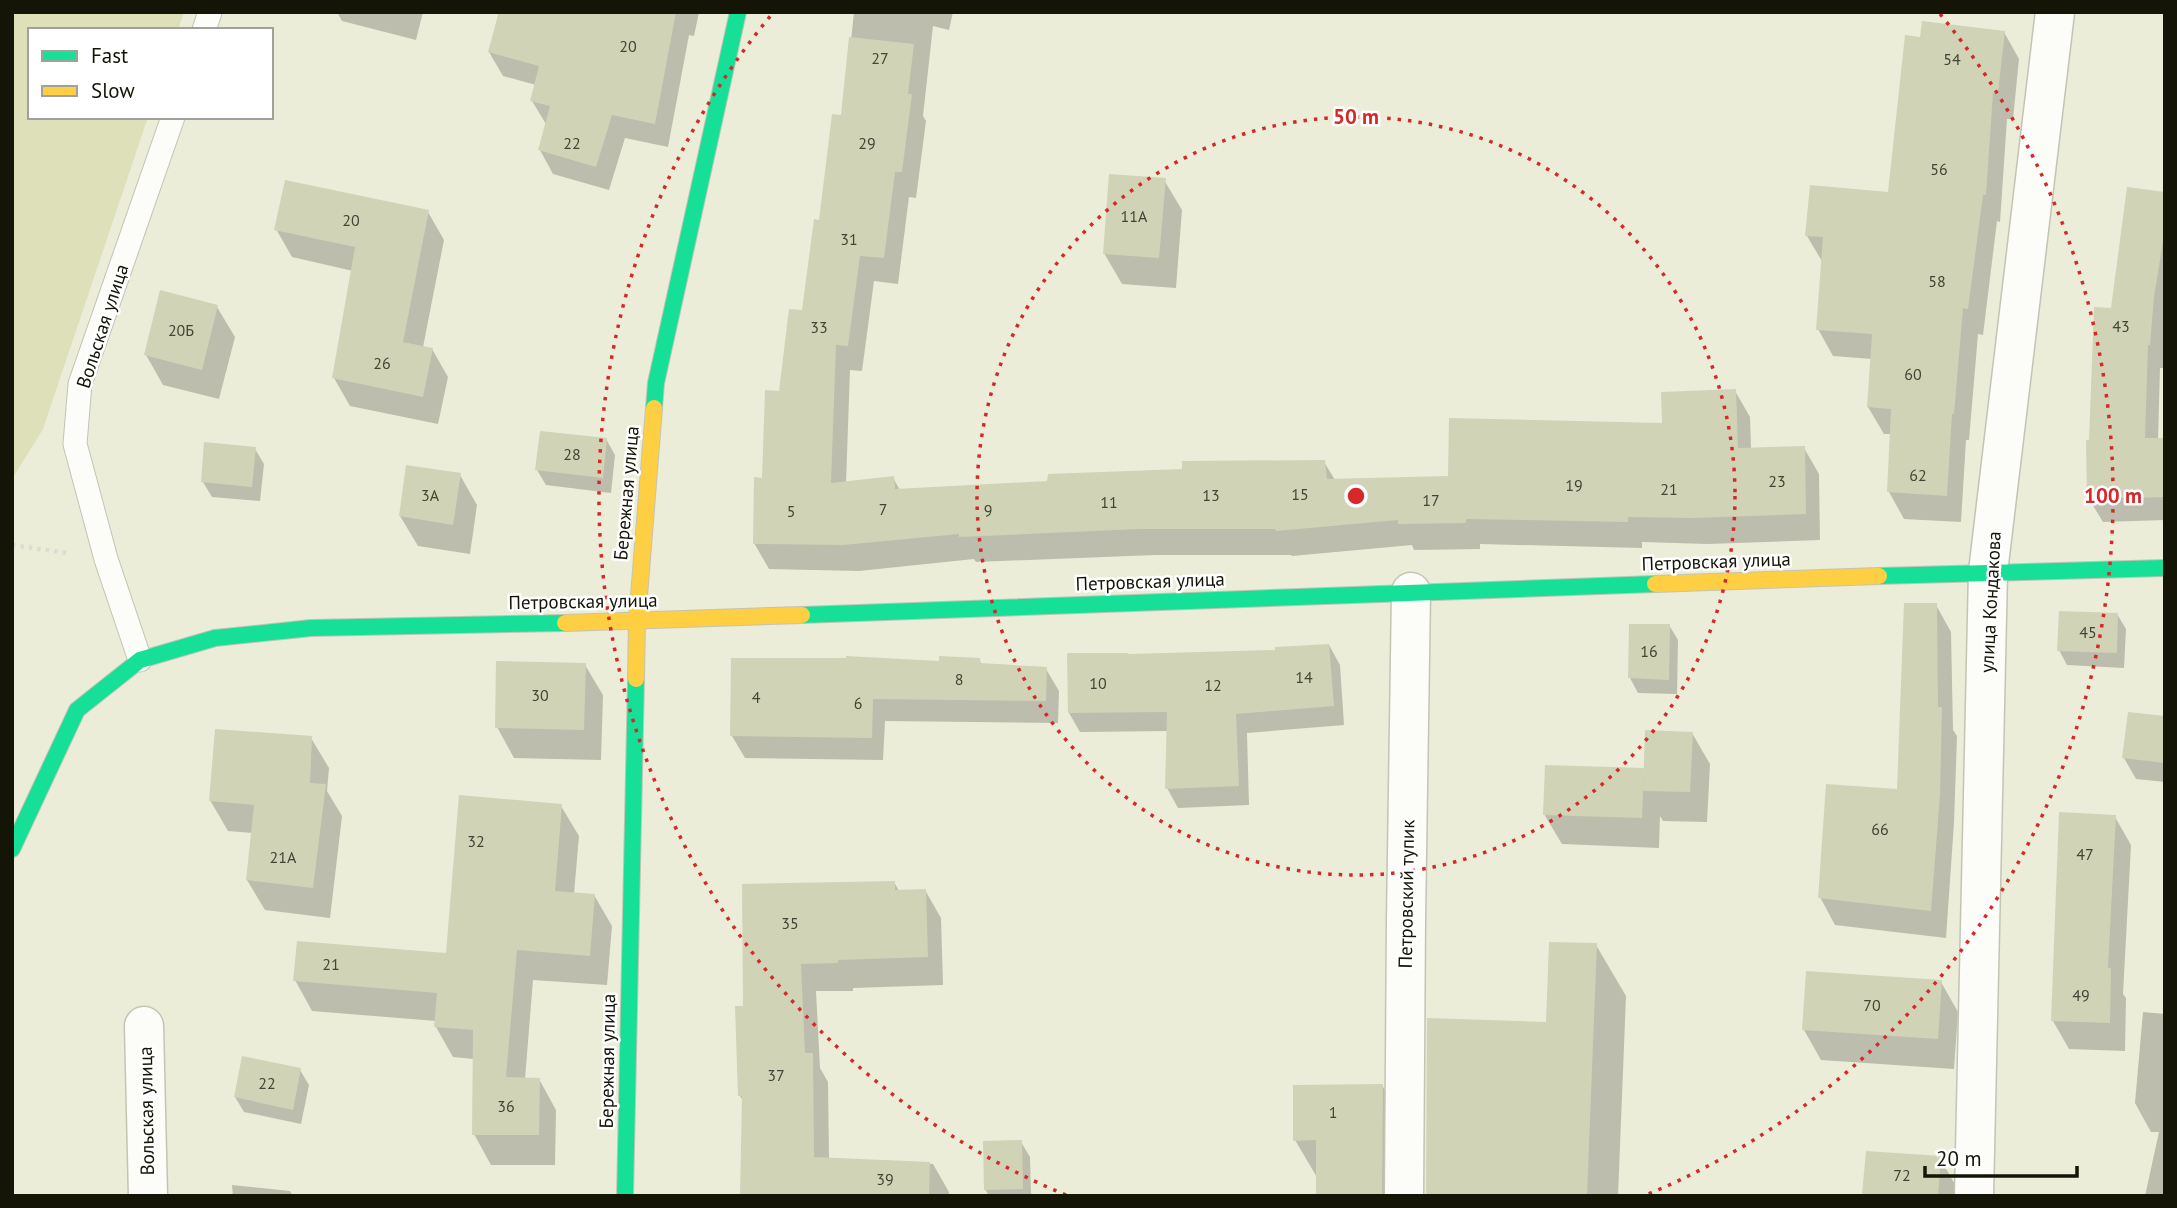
<svg xmlns="http://www.w3.org/2000/svg" width="2177" height="1208" font-family="'PT Sans',sans-serif">
<style>
.green{fill:#dde0b8}
.shadow{fill:#0003}
.building{fill:#d1d3b7}
.lines{fill:none;stroke-linecap:round;stroke-linejoin:round}
.lane-casing{stroke:#c3c4b4;stroke-width:25}
.street-casing{stroke:#c3c4b4;stroke-width:41}
.fast-casing{stroke:#c3c4b4;stroke-width:18}
.slow-casing{stroke:#c3c4b4;stroke-width:18}
.path{stroke:#dcdcd5;stroke-width:4.5;stroke-dasharray:3.5 5;stroke-linecap:butt}
.lane{stroke:#fcfcf9;stroke-width:23}
.street{stroke:#fcfcf9;stroke-width:38}
.fast{stroke:#16e098;stroke-width:16}
.slow{stroke:#ffcf43;stroke-width:16}
.ring{fill:none;stroke:#d62828;stroke-width:3.5;stroke-dasharray:3.5 7}
.labels{text-anchor:middle;dominant-baseline:central;stroke-width:5;stroke-linejoin:round;paint-order:stroke}
.number-label{font-size:16px;fill:#434433}
.street-label{font-size:19px;fill:#141407;stroke:#fff}
.centre{fill:#d62828;stroke:#fff;stroke-width:3.5}
.ring-label{font-size:21px;text-anchor:middle;font-weight:bold;fill:#d62828;stroke:#fff;stroke-width:5;stroke-linejoin:round;paint-order:stroke}
</style>
<rect width="100%" height="100%" fill="#ebedd8"/>
<!-- green -->
<polygon class="green" points="12,12 184,12 178,30 30,30 30,117 148,117 43,429 12,479"/>
<!-- shadow -->
<g class="shadow">
<polygon points="337,12 423,12 416,40 342,21"/>
<polygon points="499,12 699,12 694,36 689,35 668,147 625,138 609,190 553,174 540,150 546,124 532,101 536,85 503,76 489,52"/>
<polygon points="854,12 953,12 949,30 933,26 923,116 926,121 916,198 909,197 898,284 874,281 862,371 850,370 846,483 893,478 900,490 1048,483 1324,462 1335,480 1450,478 1664,425 1735,391 1750,417 1751,449 1804,448 1819,474 1820,540 1708,544 1642,542 1642,548 1480,544 1480,549 1414,550 1412,545 1292,556 1291,555 1155,555 976,562 974,559 859,571 769,569 754,543 763,479 780,393 804,312 843,117"/>
<polygon points="2004,32 2019,59 2013,119 2007,119 2000,222 1997,221 1983,335 1978,334 1969,440 1966,440 1961,522 1904,519 1889,492 1892,434 1884,434 1868,407 1872,359 1833,356 1818,329 1823,263 1807,236 1889,193 1921,39"/>
<polygon points="1164,180 1182,210 1176,288 1122,284 1104,253"/>
<polygon points="2165,194 2165,341 2163,368 2160,368 2158,440 2165,440 2165,520 2103,522 2089,499 2091,441 2112,310"/>
<polygon points="428,212 444,240 423,347 432,349 448,377 438,424 350,406 334,378 353,271 292,257 276,229"/>
<polygon points="217,307 235,337 219,399 163,385 146,355"/>
<polygon points="606,439 615,455 611,493 546,485 537,470"/>
<polygon points="255,449 264,464 260,501 212,497 203,482"/>
<polygon points="460,475 477,505 470,554 418,546 400,516"/>
<polygon points="1936,605 1951,632 1953,730 1957,736 1954,823 1946,938 1835,925 1820,897 1898,790"/>
<polygon points="2117,614 2126,629 2124,668 2067,665 2059,650"/>
<polygon points="1669,625 1678,640 1677,694 1638,693 1630,678"/>
<polygon points="1329,645 1340,665 1344,725 1247,733 1249,805 1178,808 1167,788 1169,731 1080,732 1069,713 1277,652"/>
<polygon points="979,659 982,665 1046,669 1059,691 1058,723 885,721 883,760 745,758 732,736 941,663"/>
<polygon points="585,665 603,695 601,760 514,758 497,727"/>
<polygon points="2165,719 2165,782 2136,779 2124,758"/>
<polygon points="1692,733 1710,764 1707,822 1663,821 1660,816 1659,848 1562,844 1544,814 1646,775"/>
<polygon points="311,738 329,768 327,791 342,816 330,918 265,910 247,880 253,833 228,831 210,800"/>
<polygon points="561,806 579,836 574,894 594,895 612,926 607,985 533,980 525,1079 539,1079 556,1110 555,1165 491,1165 474,1134 474,1059 453,1057 436,1027 436,1021 312,1011 295,980 447,955"/>
<polygon points="2115,817 2131,845 2123,994 2126,998 2125,1051 2069,1049 2053,1021"/>
<polygon points="894,882 899,891 925,890 941,918 943,985 853,988 853,991 816,991 820,1068 828,1082 829,1159 933,1164 949,1192 949,1196 742,1196 744,1102 740,1096 745,1008"/>
<polygon points="1596,945 1626,996 1618,1196 1428,1196 1548,1024"/>
<polygon points="1941,982 1958,1012 1954,1069 1821,1060 1804,1030"/>
<polygon points="2143,1012 2165,1014 2165,1196 2145,1196 2159,1132 2151,1132 2135,1103"/>
<polygon points="300,1070 309,1085 301,1124 244,1112 235,1097"/>
<polygon points="1382,1085 1412,1137 1411,1196 1317,1196 1318,1179 1295,1140"/>
<polygon points="1021,1142 1030,1157 1031,1196 989,1196 985,1189"/>
<polygon points="1867,1153 1940,1158 1957,1188 1957,1196 1864,1196"/>
<polygon points="232,1185 290,1191 293,1196 233,1196"/>
</g>
<!-- building -->
<g class="building">
<polygon points="499,12 676,12 655,124 612,115 596,167 538,150 550,106 530,101 539,66 488,52"/>
<polygon points="1922,21 2005,31 1998,93 1993,93 1986,195 1983,195 1968,309 1963,308 1954,414 1952,414 1947,496 1887,492 1891,409 1867,407 1872,334 1816,330 1823,237 1805,236 1810,185 1888,192 1905,35 1920,37"/>
<polygon points="849,37 914,44 908,94 912,94 902,172 895,172 884,258 860,256 848,346 836,345 831,483 894,476 895,489 1047,481 1048,474 1182,469 1182,461 1325,460 1327,479 1448,476 1449,418 1662,423 1661,392 1736,389 1738,448 1805,446 1806,514 1693,518 1628,517 1628,522 1466,519 1466,523 1398,524 1398,520 1276,531 1275,529 1139,529 959,537 959,534 843,545 753,544 754,477 762,478 765,390 779,391 789,309 802,310 814,219 819,220 832,114 841,115"/>
<polygon points="1109,174 1166,178 1159,258 1103,254"/>
<polygon points="285,180 429,210 403,342 433,348 423,397 332,378 355,247 274,230"/>
<polygon points="2127,187 2165,192 2165,229 2154,297 2150,345 2148,345 2145,438 2165,438 2165,497 2087,499 2086,440 2089,440 2094,307 2111,308"/>
<polygon points="160,290 218,305 202,370 144,355"/>
<polygon points="540,431 607,438 603,478 535,470"/>
<polygon points="204,442 256,447 252,487 201,482"/>
<polygon points="406,465 461,473 453,525 399,516"/>
<polygon points="1904,603 1937,603 1938,707 1942,707 1940,795 1931,911 1818,898 1826,784 1897,789"/>
<polygon points="2059,611 2118,613 2117,653 2057,651"/>
<polygon points="1629,624 1670,624 1669,680 1628,678"/>
<polygon points="1329,644 1334,706 1236,714 1239,786 1165,789 1167,712 1068,713 1067,653 1128,653 1128,654 1275,650 1275,647"/>
<polygon points="846,656 939,661 939,656 980,658 980,663 1047,667 1046,701 873,699 872,738 730,736 731,658 846,658"/>
<polygon points="496,661 586,663 584,730 495,728"/>
<polygon points="2128,712 2165,716 2165,763 2122,758"/>
<polygon points="215,729 312,736 310,783 326,784 313,888 246,880 254,805 209,801"/>
<polygon points="1645,730 1693,732 1690,792 1643,791"/>
<polygon points="1545,765 1644,768 1642,818 1543,815"/>
<polygon points="459,795 562,804 555,891 595,894 590,956 517,950 506,1077 540,1078 539,1135 472,1135 473,1030 434,1027 437,993 293,981 297,941 446,953"/>
<polygon points="2059,812 2116,815 2108,968 2111,968 2110,1023 2051,1021"/>
<polygon points="895,881 895,890 926,889 928,957 838,960 838,963 801,964 805,1053 813,1053 814,1157 930,1162 929,1196 740,1196 742,1096 738,1096 735,1006 743,1006 742,884"/>
<polygon points="1549,942 1597,943 1587,1196 1426,1196 1427,1018 1546,1022"/>
<polygon points="1806,971 1942,980 1938,1039 1802,1030"/>
<polygon points="242,1056 301,1068 293,1110 234,1097"/>
<polygon points="1383,1084 1382,1196 1316,1196 1316,1140 1293,1141 1293,1085"/>
<polygon points="1022,1140 1023,1189 984,1190 983,1141"/>
<polygon points="1866,1151 1941,1156 1938,1196 1862,1194"/>
</g>
<g class="lines">
<defs>
<g id="lane">
<polyline points="204,30 210,12"/>
<polyline points="140,660 106,559 75,444 80,384 173,117"/>
</g>
<g id="street">
<polyline points="144,1026 148,1196"/>
<polyline points="1404,1196 1406,920 1411,592"/>
<polyline points="1974,1196 1988,572 2055,12"/>
</g>
<g id="fast">
<polyline points="654,408 656,383 738,12"/>
<polyline points="1879,576 2165,568"/>
<polyline points="802,615 1655,584"/>
<polyline points="12,849 77,710 140,660 215,638 311,628 565,623"/>
<polyline points="625,1196 636,679"/>
</g>
<g id="slow">
<polyline points="1655,584 1879,576"/>
<polyline points="565,623 802,615"/>
<polyline points="636,679 637,621 654,408"/>
</g>
</defs>
<!-- lane casing -->
<use href="#lane" class="lane-casing"/>
<!-- street casing -->
<use href="#street" class="street-casing"/>
<!-- fast casing -->
<use href="#fast" class="fast-casing"/>
<!-- slow casing -->
<use href="#slow" class="slow-casing"/>
<!-- path -->
<polyline class="path" points="12,545 67,553"/>
<!-- lane -->
<use href="#lane" class="lane"/>
<!-- street -->
<use href="#street" class="street"/>
<!-- fast -->
<use href="#fast" class="fast"/>
<!-- slow -->
<use href="#slow" class="slow"/>
</g>
<!-- distance rings -->
<g class="ring">
<circle cx="1356" cy="496" r="379"/>
<path d="M1066 1195A757 757 0 0 1 772 14M1940 14A757 757 0 0 1 1646 1195"/>
</g>
<g class="labels">
<!-- number labels -->
<g class="number-label">
<text x="628" y="46">20</text>
<text x="880" y="58">27</text>
<text x="1952" y="59">54</text>
<text x="572" y="143">22</text>
<text x="867" y="143">29</text>
<text x="1939" y="169">56</text>
<text x="1134" y="216">11А</text>
<text x="351" y="220">20</text>
<text x="849" y="239">31</text>
<text x="1937" y="281">58</text>
<text x="2121" y="326">43</text>
<text x="819" y="327">33</text>
<text x="181" y="330">20Б</text>
<text x="382" y="363">26</text>
<text x="1913" y="374">60</text>
<text x="572" y="454">28</text>
<text x="1918" y="475">62</text>
<text x="1777" y="481">23</text>
<text x="1574" y="485">19</text>
<text x="1669" y="489">21</text>
<text x="1300" y="494">15</text>
<text x="430" y="495">3А</text>
<text x="1211" y="495">13</text>
<text x="1431" y="500">17</text>
<text x="1109" y="502">11</text>
<text x="883" y="509">7</text>
<text x="988" y="510">9</text>
<text x="791" y="511">5</text>
<text x="2088" y="632">45</text>
<text x="1649" y="651">16</text>
<text x="1304" y="677">14</text>
<text x="959" y="679">8</text>
<text x="1098" y="683">10</text>
<text x="1213" y="685">12</text>
<text x="540" y="695">30</text>
<text x="756" y="697">4</text>
<text x="858" y="703">6</text>
<text x="1880" y="829">66</text>
<text x="476" y="841">32</text>
<text x="2085" y="854">47</text>
<text x="283" y="857">21А</text>
<text x="790" y="923">35</text>
<text x="331" y="964">21</text>
<text x="2081" y="995">49</text>
<text x="1872" y="1005">70</text>
<text x="776" y="1075">37</text>
<text x="267" y="1083">22</text>
<text x="506" y="1106">36</text>
<text x="1333" y="1112">1</text>
<text x="1902" y="1175">72</text>
<text x="885" y="1179">39</text>
</g>
<!-- street labels -->
<g class="street-label">
<text transform="translate(102 326) rotate(-72)">Вольская улица</text>
<text transform="translate(626 493) rotate(-85)">Бережная улица</text>
<text transform="translate(1716 561) rotate(-2)">Петровская улица</text>
<text transform="translate(1150 581) rotate(-2)">Петровская улица</text>
<text transform="translate(583 601) rotate(-1)">Петровская улица</text>
<text transform="translate(1990 602) rotate(-87)">улица Кондакова</text>
<text transform="translate(1406 894) rotate(-89)">Петровский тупик</text>
<text transform="translate(607 1061) rotate(-89)">Бережная улица</text>
<text transform="translate(146 1111) rotate(-91)">Вольская улица</text>
</g>
</g>
<circle cx="1356" cy="496" r="10" class="centre"/>
<g class="ring-label">
<text x="1356" y="124">50 m</text>
<text x="2113" y="503">100 m</text>
</g>
<!-- border -->
<rect width="2177" height="1208" fill="none" stroke="#141407" stroke-width="28"/>
<!-- legend -->
<rect x="28" y="28" width="245" height="91" fill="#ffffff" stroke="#a1a19c" stroke-width="2"/>
<rect x="42" y="51" width="35" height="10" fill="#16e098" stroke="#a1a19c" stroke-width="2"/>
<text x="91" y="63" font-size="21" fill="#141407">Fast</text>
<rect x="42" y="86" width="35" height="10" fill="#ffcf43" stroke="#a1a19c" stroke-width="2"/>
<text x="91" y="98" font-size="21" fill="#141407">Slow</text>
<!-- scale -->
<path d="M1925 1166v10h152v-10" fill="none" stroke="#141407" stroke-width="3.5"/>
<text x="1936" y="1166" font-size="21" fill="#141407" stroke="#ffffff" stroke-width="5" paint-order="stroke">20 m</text>
</svg>
